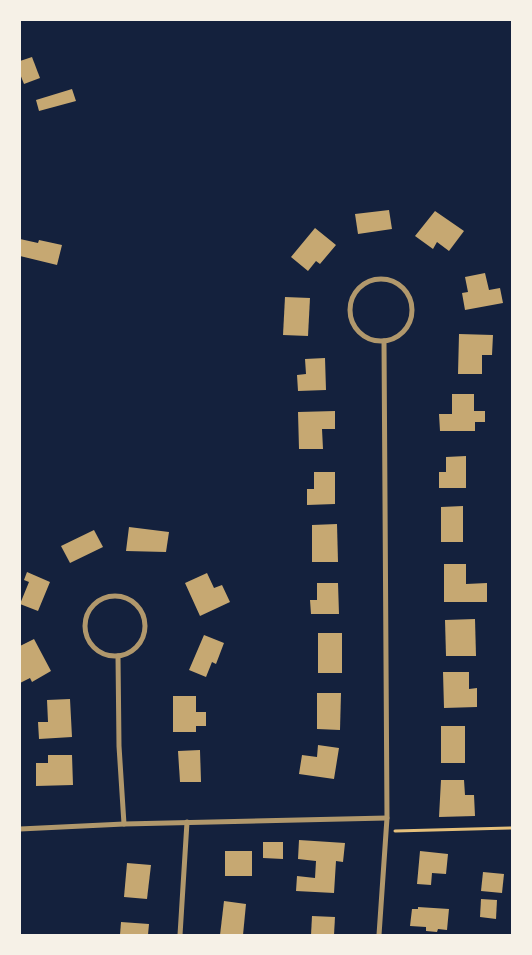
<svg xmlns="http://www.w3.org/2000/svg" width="532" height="955" font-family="Lora,serif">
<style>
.building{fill:#c6a872}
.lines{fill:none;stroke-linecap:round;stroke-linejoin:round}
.path{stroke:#e5c07b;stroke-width:3}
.minor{stroke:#b1986c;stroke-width:5}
</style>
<rect width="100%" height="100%" fill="#14213d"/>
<!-- building -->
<g class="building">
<polygon points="32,57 40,78 24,84 20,74 20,61"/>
<polygon points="72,89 76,101 39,111 36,100"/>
<polygon points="389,210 392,229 358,234 355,214"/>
<polygon points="435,211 464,231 449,251 437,242 433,249 415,236"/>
<polygon points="315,228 336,245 320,264 316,261 308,271 291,257"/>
<polygon points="20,239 38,243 39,240 62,245 57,265 20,256"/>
<polygon points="485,273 489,290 500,288 503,303 465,310 462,293 468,292 465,277"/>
<polygon points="285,297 310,298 308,336 283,335"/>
<polygon points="459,334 493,335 492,355 482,355 482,374 458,374"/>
<polygon points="325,358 326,390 298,391 297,375 306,374 305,359"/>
<polygon points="452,394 474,394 474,411 485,411 485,422 475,422 475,431 440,431 439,414 452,414"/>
<polygon points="335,411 335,429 322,429 323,449 299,449 298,412"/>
<polygon points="466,456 466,488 439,488 439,472 446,472 446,457"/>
<polygon points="314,472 335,472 335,504 307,505 307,489 314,489"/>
<polygon points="463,506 463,542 441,542 441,507"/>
<polygon points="337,524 338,562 312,562 312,525"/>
<polygon points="129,527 169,532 166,552 126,551"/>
<polygon points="94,530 103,547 70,563 61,546"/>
<polygon points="444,564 466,564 466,584 487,583 487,602 444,602"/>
<polygon points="27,572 50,582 38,611 20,604 29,582 24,580"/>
<polygon points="207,573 214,588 222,585 230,602 200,616 185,583"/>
<polygon points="317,583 338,583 339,614 311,614 310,600 317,600"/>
<polygon points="475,619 476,656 446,656 445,620"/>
<rect x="318" y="633" width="24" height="40"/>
<polygon points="204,635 224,643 216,664 212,662 206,677 189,670"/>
<polygon points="34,639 51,671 32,682 30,678 20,683 20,646"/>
<polygon points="443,672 469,672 469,689 477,688 477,707 444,708"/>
<polygon points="317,693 341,693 340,730 317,729"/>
<polygon points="173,696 196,696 196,712 206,712 206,726 196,726 196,732 173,732"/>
<polygon points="70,699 72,737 39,739 38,722 48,722 47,700"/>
<rect x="441" y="726" width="24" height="37"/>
<polygon points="318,745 339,748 334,779 299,774 302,755 317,757"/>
<polygon points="200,750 201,782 180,782 178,751"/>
<polygon points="48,755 72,755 73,785 36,786 36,763 48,763"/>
<polygon points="441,780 464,780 465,795 474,795 475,816 439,817"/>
<polygon points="299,840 345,843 343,862 336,861 334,893 296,891 297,876 315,878 316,861 298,859"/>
<polygon points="263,842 283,842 283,859 263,858"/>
<rect x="225" y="851" width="27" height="25"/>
<polygon points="420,851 448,854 446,874 432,873 431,885 417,884"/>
<polygon points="127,863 151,865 147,899 124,897"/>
<polygon points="483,872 504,874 502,893 481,891"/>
<polygon points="481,899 497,900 496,919 480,917"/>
<polygon points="224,901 246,904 243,935 220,935"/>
<polygon points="418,907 449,909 447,930 438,929 437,932 426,931 426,927 410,926 412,909 418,909"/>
<polygon points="312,916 335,917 334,935 311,935"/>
<polygon points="121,922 149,924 148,935 120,935"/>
</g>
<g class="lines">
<!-- path -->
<polyline class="path" points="395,831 512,828"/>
<!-- minor -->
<g class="minor">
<circle cx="381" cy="310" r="31"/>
<circle cx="115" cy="626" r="30"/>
<polyline points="118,656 119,746 124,824"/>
<polyline points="20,829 124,824 387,818"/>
<polyline points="180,935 187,822"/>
<polyline points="379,935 387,818 384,341"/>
</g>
</g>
<!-- border -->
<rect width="532" height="955" fill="none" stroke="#f6f1e7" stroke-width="42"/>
</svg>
